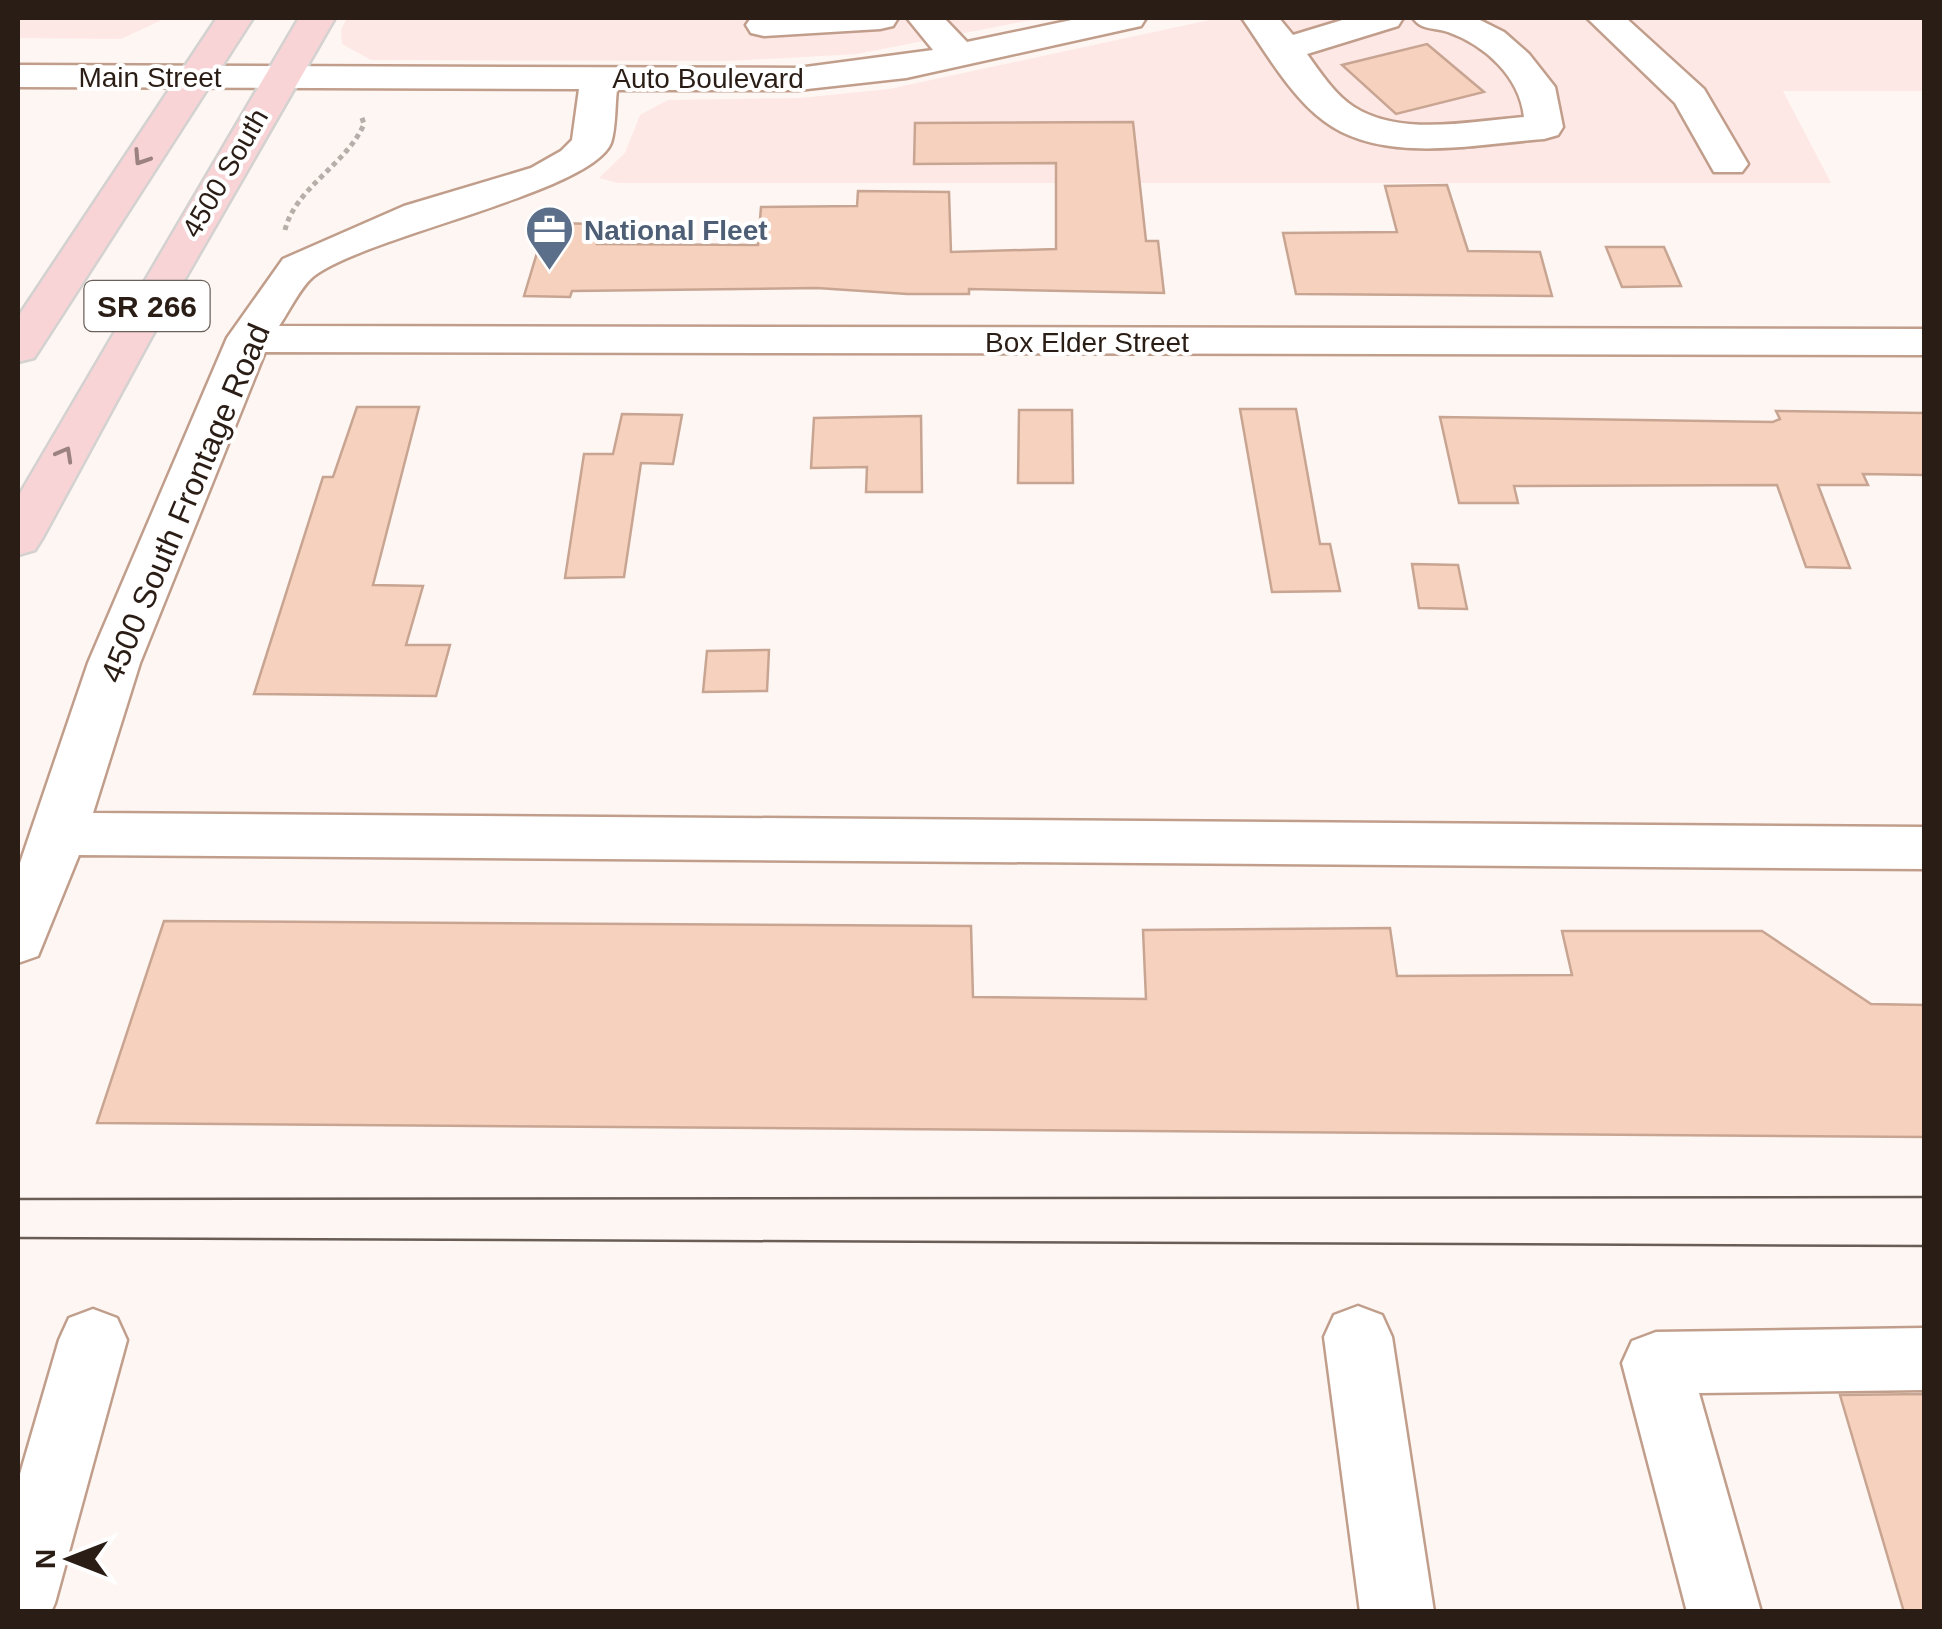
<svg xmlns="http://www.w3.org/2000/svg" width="1942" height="1629" font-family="Helvetica,sans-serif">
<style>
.commercial{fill:#fee8e5}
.building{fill:#f6d2be;stroke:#c8a592;stroke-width:2.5}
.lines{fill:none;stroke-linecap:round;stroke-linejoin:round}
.minor-casing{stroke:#c19e8b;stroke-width:5}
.major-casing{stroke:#d4d2d0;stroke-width:5}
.path{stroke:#b8aea9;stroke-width:5;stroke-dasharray:5 4;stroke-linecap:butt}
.minor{fill:#fff;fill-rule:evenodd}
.major{fill:#f8d4d7;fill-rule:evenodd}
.tram{stroke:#695d56;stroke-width:2.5}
.oneway{stroke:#9b8280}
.labels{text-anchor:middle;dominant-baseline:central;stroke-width:8;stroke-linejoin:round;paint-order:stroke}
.far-street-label{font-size:28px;fill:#2a1d15;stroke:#fff}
.far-service-label{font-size:28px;font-weight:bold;fill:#4e5e75;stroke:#fff;text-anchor:start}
.shield{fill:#fff;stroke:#6a615b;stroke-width:2.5}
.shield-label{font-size:30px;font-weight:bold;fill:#2a1d15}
.street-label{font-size:32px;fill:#2a1d15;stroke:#fff}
</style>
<rect width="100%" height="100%" fill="#fef6f2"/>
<!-- commercial -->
<g class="commercial">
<polygon points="18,18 166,18 121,39 18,38"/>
<polygon points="347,18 1041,18 857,54 729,61 371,60 342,44 341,30"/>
<polygon points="1219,18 1924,18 1924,91 1783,91 1831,183 618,183 599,178 625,153 640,115 668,100 801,98 889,89"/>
</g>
<!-- building -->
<g class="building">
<polygon points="1427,44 1484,92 1396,114 1342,65"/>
<polygon points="1133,122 1146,241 1158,241 1164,293 969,289 969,294 907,294 817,288 572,291 570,297 524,296 546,223 602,224 597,244 758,245 761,207 857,206 858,191 949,192 951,252 1056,249 1056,163 914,164 915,123"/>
<polygon points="1447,185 1468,251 1540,252 1552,296 1296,294 1283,233 1397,232 1385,186"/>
<polygon points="1606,247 1664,247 1681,286 1622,287"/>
<polygon points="357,407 419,407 373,585 423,586 406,645 450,645 436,696 254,694 323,477 333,477"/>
<polygon points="1240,409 1296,409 1320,544 1330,544 1340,591 1272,592"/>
<polygon points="1019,410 1072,410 1073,483 1018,483"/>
<polygon points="1776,411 1924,413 1924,475 1863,474 1868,485 1818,485 1850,568 1806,567 1777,485 1514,486 1518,503 1459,503 1440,417 1773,422 1780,419"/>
<polygon points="622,414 682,415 673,464 641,463 624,577 565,578 584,454 613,454"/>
<polygon points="921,416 922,492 866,492 867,467 811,468 814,418"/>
<polygon points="1412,564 1458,565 1467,609 1419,608"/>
<polygon points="769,650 767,691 703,692 707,651"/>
<polygon points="164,921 971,926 973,997 1146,999 1143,930 1390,928 1397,976 1572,975 1562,931 1762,931 1871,1004 1924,1005 1924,1137 97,1123"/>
<polygon points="1924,1394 1924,1612 1904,1612 1840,1395"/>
</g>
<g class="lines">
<defs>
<g id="minor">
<polygon points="751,18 898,18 893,26 880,29 764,36 751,33 746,25"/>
<path d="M 907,18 L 944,18 L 967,42 L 1081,18 L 1146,18 L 1141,26 L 906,78 L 798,90 L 617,90 C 615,106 616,128 611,143 C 592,192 369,235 314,276 C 300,287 289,312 279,326 L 1924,329 L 1924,355 L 265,352 L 140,663 L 93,813 L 1924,827 L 1924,869 L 79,855 L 38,956 L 18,963 L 18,869 L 88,663 L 227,338 L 283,259 L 404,206 L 531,168 L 561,151 L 572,140 L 579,89 L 18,87 L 18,65 L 798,68 L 933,50 Z"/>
<path d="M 1242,18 L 1279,18 L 1293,35 L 1349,18 L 1403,18 L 1398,26 L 1307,54 C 1320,72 1335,95 1354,107 C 1401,137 1472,121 1524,117 C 1520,77 1485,45 1448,32 C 1434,27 1422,31 1413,18 L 1476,18 L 1504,32 L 1529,54 L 1555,87 L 1563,127 L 1558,135 L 1544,139 C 1477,144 1382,165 1324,121 C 1291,97 1265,51 1242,18 Z"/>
<polygon points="1587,18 1626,18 1704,89 1748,164 1742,172 1714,172 1675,103"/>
<polygon points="1358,1306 1382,1315 1392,1337 1434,1612 1360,1612 1324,1337 1334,1315"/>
<polygon points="93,1309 117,1318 127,1340 55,1603 51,1612 18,1612 18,1481 59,1340 69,1318"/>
<polygon points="1924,1328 1924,1390 1699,1393 1761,1612 1687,1612 1622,1363 1632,1341 1656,1332"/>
</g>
<g id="major">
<polygon points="217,18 253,18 40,349 34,358 18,362 18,317"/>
<polygon points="299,18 335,18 151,338 42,539 35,550 18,555 18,497"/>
</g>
</defs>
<!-- minor casing -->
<use href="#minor" class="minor-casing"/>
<!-- major casing -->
<use href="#major" class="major-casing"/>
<!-- path -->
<path class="path" d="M 285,230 C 295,188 347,164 364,124 L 361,115"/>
<!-- minor -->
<use href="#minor" class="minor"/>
<!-- major -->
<use href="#major" class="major"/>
<!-- tram -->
<g class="tram">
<polyline points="18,1199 1924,1197"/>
<polyline points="18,1238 1924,1246"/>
</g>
</g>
<!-- one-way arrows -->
<defs><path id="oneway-chevron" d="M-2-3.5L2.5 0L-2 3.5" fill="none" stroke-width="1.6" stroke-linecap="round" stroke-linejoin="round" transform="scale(2.5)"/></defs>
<g class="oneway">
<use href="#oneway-chevron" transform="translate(141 158) rotate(123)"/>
<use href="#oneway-chevron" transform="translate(65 454) rotate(-61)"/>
</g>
<!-- icons -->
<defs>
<symbol id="office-pin" viewBox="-11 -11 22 30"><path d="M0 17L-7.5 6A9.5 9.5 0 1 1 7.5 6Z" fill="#5c6f8a" stroke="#fff"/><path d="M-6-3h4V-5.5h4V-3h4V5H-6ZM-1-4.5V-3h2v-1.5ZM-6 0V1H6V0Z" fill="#fff"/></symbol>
</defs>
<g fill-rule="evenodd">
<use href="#office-pin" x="522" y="202" width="55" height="75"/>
</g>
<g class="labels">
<!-- far-street labels -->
<g class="far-street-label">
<text x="150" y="77">Main Street</text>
<text x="708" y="78">Auto Boulevard</text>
<text transform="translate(225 173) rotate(-60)">4500 South</text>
<text x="1087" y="342">Box Elder Street</text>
</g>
<!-- far-service labels -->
<g class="far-service-label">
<text x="584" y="230">National Fleet</text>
</g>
<!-- shield labels -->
<rect class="shield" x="84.5" y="281" width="125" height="50" rx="8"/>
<g class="shield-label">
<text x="147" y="306">SR 266</text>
</g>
<!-- street labels -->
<g class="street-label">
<text transform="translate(185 503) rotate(-67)">4500 South Frontage Road</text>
</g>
</g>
<!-- border -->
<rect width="1942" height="1629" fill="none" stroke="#2a1d15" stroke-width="40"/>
<!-- north arrow -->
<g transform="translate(70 1559) rotate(270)" stroke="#ffffff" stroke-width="8" paint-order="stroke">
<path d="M0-8L18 38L0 25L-18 38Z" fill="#2a1d15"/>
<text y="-15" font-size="28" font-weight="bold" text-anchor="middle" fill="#2a1d15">N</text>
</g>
</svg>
